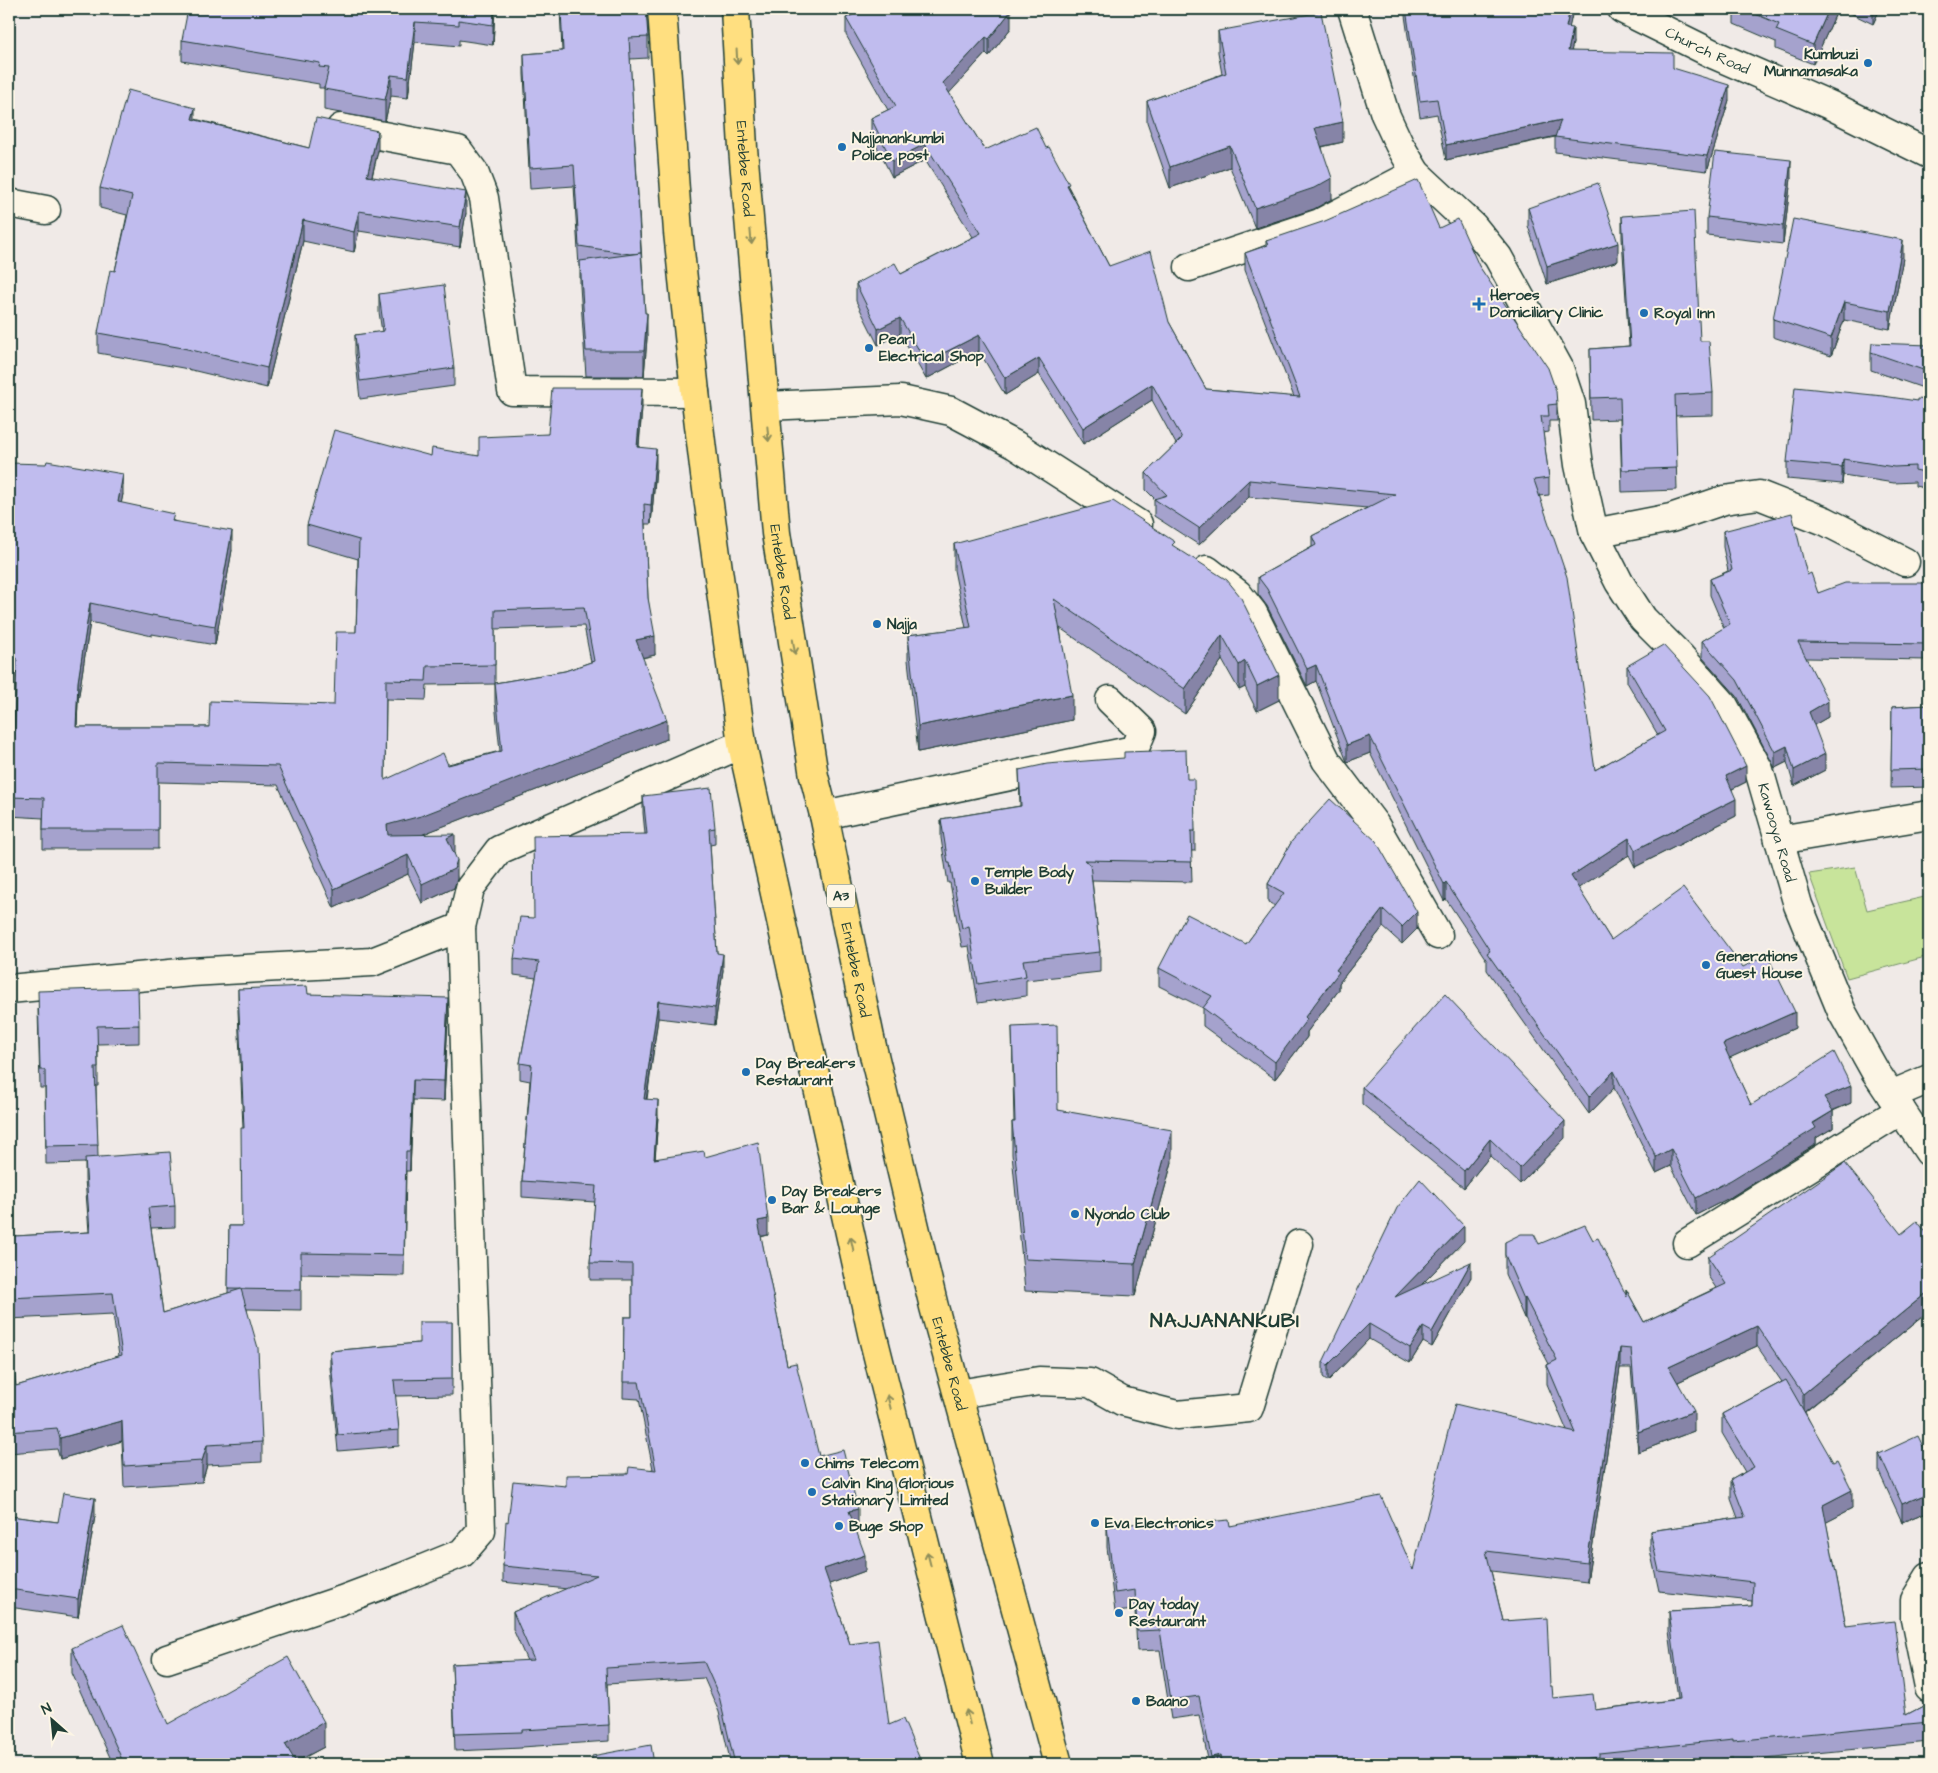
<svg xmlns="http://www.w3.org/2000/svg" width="1938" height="1773" font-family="'Architects Daughter',sans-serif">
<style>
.green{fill:#c8e49b;stroke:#749068}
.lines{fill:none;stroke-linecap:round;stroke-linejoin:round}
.minor-casing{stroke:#1f3d34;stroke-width:31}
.major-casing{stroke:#1f3d34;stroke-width:31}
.minor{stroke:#fcf5e5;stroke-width:28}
.major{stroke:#ffdf80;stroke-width:28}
.wall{fill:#a5a2cd;stroke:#1f3d34;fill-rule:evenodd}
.shaded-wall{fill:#8684a7;stroke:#1f3d34}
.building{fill:#c0bcee;stroke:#1f3d34;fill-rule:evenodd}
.oneway{stroke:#8f8e5a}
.poi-dot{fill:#1f6fb2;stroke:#fcf5e5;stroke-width:2}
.labels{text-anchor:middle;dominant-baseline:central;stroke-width:4;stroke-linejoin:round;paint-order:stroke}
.shield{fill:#fcf5e5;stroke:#617469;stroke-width:1}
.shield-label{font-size:14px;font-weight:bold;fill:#1f3d34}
.street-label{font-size:15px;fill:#1f3d34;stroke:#fcf5e5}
.poi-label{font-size:15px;font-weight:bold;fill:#1f3d34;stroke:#fcf5e5;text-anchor:start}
.district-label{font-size:20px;font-weight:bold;letter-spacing:1px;fill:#1f3d34;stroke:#fcf5e5}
</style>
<rect width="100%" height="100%" fill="#f0eae7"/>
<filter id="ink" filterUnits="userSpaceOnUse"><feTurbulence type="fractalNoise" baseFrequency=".02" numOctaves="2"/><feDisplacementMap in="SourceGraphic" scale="10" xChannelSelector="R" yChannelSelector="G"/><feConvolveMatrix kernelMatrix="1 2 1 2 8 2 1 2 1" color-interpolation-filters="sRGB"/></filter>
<g filter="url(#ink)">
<!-- green -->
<polygon class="green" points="1855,867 1867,910 1929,896 1929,956 1847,978 1809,874"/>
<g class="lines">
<defs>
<g id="minor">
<polyline points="1352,9 1385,114 1399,144 1416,173 1473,226 1498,257 1559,368 1571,404 1579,465 1594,533 1671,518 1724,500 1759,495 1825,521 1905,562"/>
<path id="s1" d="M 1622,9 L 1715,55 L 1832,106 L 1929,154"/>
<polyline points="341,128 458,150 474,172 484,198 512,391 695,392"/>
<polyline points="9,203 46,210"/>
<polyline points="1189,267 1320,223 1416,173"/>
<polyline points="766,406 901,400 951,411 1015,445 1138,524"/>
<path id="s2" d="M 1594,533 L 1619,582 L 1643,619 L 1681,657 L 1723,704 L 1759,770 L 1798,905 L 1842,1012 L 1875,1071 L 1929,1152"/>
<polyline points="1207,570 1238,594 1253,613 1326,760 1375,825 1438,935"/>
<polyline points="824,815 1134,750 1142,731 1110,700"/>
<polyline points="1779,840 1929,815"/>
<polyline points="9,989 191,972 372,962 461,927"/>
<polyline points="1891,1095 1929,1079"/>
<polyline points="1687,1243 1901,1110"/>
<polyline points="958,1394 1039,1381 1090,1383 1122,1401 1177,1415 1249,1408 1299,1244"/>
<polyline points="1929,1577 1915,1600 1915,1619 1929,1688"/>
<polyline points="167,1659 342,1600 403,1577 462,1553 481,1531 461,927 470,888 499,850 742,744"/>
</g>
<g id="major">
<polyline points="662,9 678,232 695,392 705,475 742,744 872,1333 980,1764"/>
<path id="s3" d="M 735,9 L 743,148 L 776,533 L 814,776 L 824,815 L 870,1038 L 934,1307 L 1058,1764"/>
</g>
</defs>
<!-- minor casing -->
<use href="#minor" class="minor-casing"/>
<!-- major casing -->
<use href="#major" class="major-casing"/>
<!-- minor -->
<use href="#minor" class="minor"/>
<!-- major -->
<use href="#major" class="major"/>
</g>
<!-- wall -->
<g class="wall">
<polygon points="495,9 493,45 459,40 459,46 415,42 408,98 391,96 385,121 324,110 324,88 319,88 319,84 182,61 182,40"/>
<polygon points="560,9 646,9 648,37 648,58 630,59 645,313 647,338 644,376 586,376 580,286 580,267 579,267 574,186 530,189 524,74 524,54 562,51"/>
<polygon points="858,9 952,9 953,10 1011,28 989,56 986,53 949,93 985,150 1046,148 1069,188 1109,266 1169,322 1206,389 1294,397 1245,270 1245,253 1266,245 1266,241 1439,228 1479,266 1557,404 1557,421 1549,421 1549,432 1543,433 1549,478 1549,495 1539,496 1595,770 1658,735 1627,682 1627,666 1746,782 1732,789 1736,816 1635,867 1629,855 1578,888 1611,940 1743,967 1795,1028 1729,1058 1751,1105 1851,1103 1833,1111 1833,1128 1816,1138 1816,1144 1731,1197 1696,1215 1671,1166 1656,1173 1614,1088 1589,1114 1487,970 1487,961 1446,899 1444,901 1370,753 1347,762 1316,681 1307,686 1267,606 1258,594 1258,577 1312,547 1312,536 1367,508 1249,497 1199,545 1154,516 1154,499 1155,499 1146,490 1146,473 1176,444 1152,400 1083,444 1039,374 1005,395 979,351 926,379 900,334 878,345 856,301 856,284 901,274 973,237 925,160 892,177 871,135 871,118 888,110 846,35 846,18 859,12"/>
<polygon points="1404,9 1573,9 1569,27 1573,43 1571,51 1673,68 1729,100 1707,171 1555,152 1555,137 1446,160 1437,114 1420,117"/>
<polygon points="1734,9 1838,9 1813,64 1776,49 1776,42 1734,24"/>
<polygon points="1842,9 1880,9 1873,24"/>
<polygon points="1218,31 1343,142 1322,147 1332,199 1314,209 1255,228 1230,167 1170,188 1147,122 1147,101 1222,74 1218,52"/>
<polygon points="195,119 309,148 378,151 372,177 466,213 460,247 359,231 354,252 303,241 267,388 183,368 98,353 98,333 115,271 127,215 100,208 100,188"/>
<polygon points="1791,178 1783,244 1707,235 1707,217"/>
<polygon points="1528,208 1618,261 1547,284 1528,226"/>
<polygon points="1622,216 1713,393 1713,415 1675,416 1677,490 1622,492 1620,419 1591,420 1590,349 1629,346 1622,238"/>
<polygon points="1903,258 1890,329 1844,320 1831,356 1773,337 1773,319"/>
<polygon points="379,294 454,368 454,386 360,399 355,353 355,335 382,332 379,312"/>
<polygon points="1929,345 1929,390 1871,370 1871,352"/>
<polygon points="1929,400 1929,489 1915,486 1915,482 1894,483 1843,475 1842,484 1787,479 1787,462 1917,401"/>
<path d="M 642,407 L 639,447 L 656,468 L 651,524 L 645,524 L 648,598 L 655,655 L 642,658 L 667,739 L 423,834 L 455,853 L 454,853 L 457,879 L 454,888 L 422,903 L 408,874 L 334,908 L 278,785 L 158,782 L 158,849 L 43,849 L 43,818 L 9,816 L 9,744 L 14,744 L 16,677 L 9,676 L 9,463 L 123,494 L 121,503 L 174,521 L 232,550 L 215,645 L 152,634 L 152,636 L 90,622 L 78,701 L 77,727 L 209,727 L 334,705 L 356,632 L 358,559 L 307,544 L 307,525 L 431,456 L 479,456 L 548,434 ZM 584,626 L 591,662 L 565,671 L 495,683 L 495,629 ZM 495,684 L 495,702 L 500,751 L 385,780 L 386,699 L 426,700 L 427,685 Z"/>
<polygon points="1723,531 1807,575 1818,593 1929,583 1929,660 1806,658 1828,717 1814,725 1825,770 1794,786 1787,762 1775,768 1737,696 1702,657 1702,641 1724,628 1710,595 1710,579 1728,571 1723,547"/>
<polygon points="954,544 1175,547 1279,700 1257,711 1245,687 1239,690 1222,660 1185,714 1060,628 1072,720 918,752 908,660 908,635 966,628 954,570"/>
<polygon points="1929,705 1929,787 1891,788 1892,707"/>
<polygon points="1019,770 1187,779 1195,831 1195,851 1191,851 1192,882 1092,880 1100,952 1100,972 1026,980 1026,996 978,1003 969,946 962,947 950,883 948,883 941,838 941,819 1020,806"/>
<polygon points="643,796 715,828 715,844 710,845 717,953 723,970 715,1025 658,1018 647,1099 658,1116 655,1159 705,1157 768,1235 761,1237 787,1365 819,1456 858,1526 855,1526 865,1571 829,1584 850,1644 889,1725 922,1764 731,1764 719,1712 704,1678 607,1684 609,1725 609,1741 522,1747 522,1748 455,1751 452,1664 527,1661 513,1629 513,1612 567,1589 503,1582 503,1566 508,1522 566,1486 653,1469 639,1399 623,1398 624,1317 632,1317 632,1280 590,1280 590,1263 595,1202 522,1197 522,1181 530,1081 520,1079 520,1063 536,978 514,975 514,959 534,918 645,834 643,813"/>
<polygon points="1292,841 1417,929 1402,944 1383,927 1339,983 1339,990 1307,1032 1307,1037 1275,1079 1203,1026 1203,1008 1159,986 1159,968 1246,944 1275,906 1268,902 1268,884"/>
<polygon points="238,989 308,994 448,1018 444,1101 413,1100 410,1171 406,1171 404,1276 301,1274 301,1310 247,1309 262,1442 262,1462 207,1465 202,1482 124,1487 122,1441 60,1459 57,1449 9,1453 9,1369 16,1386 119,1356 113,1314 9,1319 9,1165 14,1236 89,1232 85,1179 85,1163 46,1164 45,1088 40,1088 38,1009 139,1025 139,1043 98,1044 98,1086 96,1086 98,1157 175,1206 175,1227 151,1228 163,1313 228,1293 229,1226 242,1226 243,1128 238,1010"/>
<polygon points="1012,1027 1058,1110 1172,1162 1135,1296 1025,1291 1012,1154 1012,1122 1014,1122"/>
<polygon points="1362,1087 1565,1138 1520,1184 1490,1156 1464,1188 1362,1104"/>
<path d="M 1901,1234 L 1929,1236 L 1929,1311 L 1805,1412 L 1852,1509 L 1826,1522 L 1846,1626 L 1906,1715 L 1929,1703 L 1929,1742 L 1733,1761 L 1733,1758 L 1676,1764 L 1209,1764 L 1199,1715 L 1171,1719 L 1160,1650 L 1137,1651 L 1135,1610 L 1115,1612 L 1107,1547 L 1107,1527 L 1140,1526 L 1230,1526 L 1413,1570 L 1567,1431 L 1547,1384 L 1547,1365 L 1549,1364 L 1525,1318 L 1524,1318 L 1505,1274 L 1505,1242 L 1539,1244 L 1593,1240 L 1626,1296 L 1626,1289 L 1644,1322 L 1716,1288 L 1708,1276 L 1708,1257 ZM 1757,1346 L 1782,1382 L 1722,1414 L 1722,1433 L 1745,1472 L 1731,1480 L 1731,1499 L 1738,1518 L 1650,1531 L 1650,1550 L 1659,1591 L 1752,1601 L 1752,1606 L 1669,1611 L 1669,1631 L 1678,1699 L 1595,1710 L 1553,1698 L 1550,1686 L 1503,1621 L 1491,1571 L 1587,1582 L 1620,1368 L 1631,1368 L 1638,1452 L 1694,1431 L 1678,1382 Z"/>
<polygon points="1464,1241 1422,1284 1471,1277 1432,1347 1423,1342 1410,1363 1369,1339 1328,1381 1323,1377 1323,1362"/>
<polygon points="452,1322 452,1395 395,1396 399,1430 399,1446 338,1451 330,1367 330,1351 419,1343"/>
<polygon points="1879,1454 1929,1459 1929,1511 1902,1522 1879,1472"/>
<polygon points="9,1516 58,1522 95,1516 78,1617 9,1607"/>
<polygon points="72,1648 168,1724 324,1747 296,1762 297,1764 113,1764 72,1673"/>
</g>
<!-- shaded-wall -->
<g class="shaded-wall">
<polygon points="494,9 495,9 493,45 493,25"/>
<polygon points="1570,9 1573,9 1573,11 1566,42 1566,27"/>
<polygon points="1829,9 1838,9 1813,64 1813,45"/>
<polygon points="1873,9 1880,9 1873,24"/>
<polygon points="1011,11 1011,28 989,56 989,39"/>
<polygon points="415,22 415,42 408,98 408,77"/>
<polygon points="1573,28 1573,43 1568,66 1568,51"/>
<polygon points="986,37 986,53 943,100 943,83"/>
<polygon points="391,75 391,96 385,121 385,100"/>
<polygon points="1729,85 1729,100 1707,171 1707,156"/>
<polygon points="195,108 195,128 192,119"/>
<polygon points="1561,120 1561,135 1446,160 1446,145"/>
<polygon points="1343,122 1343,142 1315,148 1315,128"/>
<polygon points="378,131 378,151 367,196 367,176"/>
<polygon points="925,144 925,160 892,177 892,161"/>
<polygon points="1230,146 1230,167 1170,188 1170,167"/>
<polygon points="1791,160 1791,178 1783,244 1783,226"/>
<polygon points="1332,178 1332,199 1314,209 1255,228 1255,208"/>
<polygon points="466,192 466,213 460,247 460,227"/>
<polygon points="359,211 359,231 354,252 354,232"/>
<polygon points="303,220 303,241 267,388 267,368"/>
<polygon points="1903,240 1903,258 1890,329 1890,311"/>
<polygon points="1618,243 1618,261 1547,284 1547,266"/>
<polygon points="1844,302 1844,320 1831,356 1831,338"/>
<polygon points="647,313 647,338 644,376 644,351"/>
<polygon points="900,318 900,334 878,345 878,329"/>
<polygon points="979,335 979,351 926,379 926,362"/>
<polygon points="1039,358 1039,374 1005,395 1005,378"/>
<polygon points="1152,384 1152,400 1083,444 1083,428"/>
<polygon points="642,388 642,407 637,466 637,447"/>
<polygon points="656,449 656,468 651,524 651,505"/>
<polygon points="1843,459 1843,475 1842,484 1842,467"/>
<polygon points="123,474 123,494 118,521 118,502"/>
<polygon points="1249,480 1249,497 1199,545 1199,528"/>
<polygon points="232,531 232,550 215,645 215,626"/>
<polygon points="90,603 90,622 78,701 76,746 78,682"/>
<polygon points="1222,635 1222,660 1185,714 1185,689"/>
<polygon points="655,636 655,655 636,659 636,640"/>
<polygon points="1245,661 1245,687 1239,690 1239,665"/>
<polygon points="1316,665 1316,681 1307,686 1307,669"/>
<polygon points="1279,675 1279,700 1257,711 1257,686"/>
<polygon points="1072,695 1072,720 918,752 918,726"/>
<polygon points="1828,701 1828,717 1809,728 1809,712"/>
<polygon points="667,720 667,739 421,835 387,844 387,825"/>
<polygon points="1370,736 1370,753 1347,762 1347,745"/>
<polygon points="1787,746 1787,762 1775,768 1775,752"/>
<polygon points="1825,754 1825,770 1794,786 1794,770"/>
<polygon points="1746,766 1746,782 1726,792 1726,776"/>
<polygon points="1736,799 1736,816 1635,867 1635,850"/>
<polygon points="455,834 455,853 447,857 447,838"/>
<polygon points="1629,838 1629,855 1571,893 1571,876"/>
<polygon points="408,855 408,874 334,908 334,889"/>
<polygon points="457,860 457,879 454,888 422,903 422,884"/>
<polygon points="1446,882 1446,899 1444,901 1444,884"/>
<polygon points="1383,909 1383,927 1339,983 1339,990 1307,1032 1307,1037 1275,1079 1275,1062 1336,970"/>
<polygon points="1417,912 1417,929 1402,944 1402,927"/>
<polygon points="723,954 723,970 715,1025 715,1008"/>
<polygon points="448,998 448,1018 444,1101 444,1081"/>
<polygon points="658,1001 658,1018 644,1115 644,1099"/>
<polygon points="1795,1012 1795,1028 1723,1061 1723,1044"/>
<polygon points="1614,1071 1614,1088 1589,1114 1589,1097"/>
<polygon points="413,1080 413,1100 410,1171 410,1151"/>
<polygon points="1851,1086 1851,1103 1824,1114 1824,1097"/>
<polygon points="658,1100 658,1116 654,1176 654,1159"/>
<polygon points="1833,1111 1833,1128 1816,1138 1816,1144 1731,1197 1696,1215 1696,1198"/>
<polygon points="1565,1121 1565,1138 1520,1184 1520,1168"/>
<polygon points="1172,1130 1172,1162 1135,1296 1135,1264"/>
<polygon points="1490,1139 1490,1156 1464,1188 1464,1171"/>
<polygon points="1671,1149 1671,1166 1656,1173 1656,1157"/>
<polygon points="768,1219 768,1235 758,1237 758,1221"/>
<polygon points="1464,1226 1464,1241 1395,1312 1395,1297"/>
<polygon points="1471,1262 1471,1277 1432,1347 1432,1332"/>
<polygon points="1929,1291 1929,1311 1803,1413 1803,1394"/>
<polygon points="1525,1298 1525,1318 1524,1318 1524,1299"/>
<polygon points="1369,1324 1369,1339 1328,1381 1328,1365"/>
<polygon points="1757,1326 1757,1346 1669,1386 1669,1367"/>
<polygon points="1423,1327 1423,1342 1410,1363 1410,1348"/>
<polygon points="1620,1348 1620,1368 1587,1582 1587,1563"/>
<polygon points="1694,1411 1694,1431 1638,1452 1638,1432"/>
<polygon points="122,1421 122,1441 60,1459 60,1438"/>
<polygon points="207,1445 207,1465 202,1482 202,1461"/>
<polygon points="1852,1490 1852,1509 1823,1524 1823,1505"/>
<polygon points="1929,1493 1929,1511 1902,1522 1902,1504"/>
<polygon points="95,1498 95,1516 78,1617 78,1599"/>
<polygon points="858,1509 858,1526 849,1528 849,1511"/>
<polygon points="865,1555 865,1571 824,1586 824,1569"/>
<polygon points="324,1722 324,1747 292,1764 285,1744"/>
<polygon points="1221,1755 1221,1764 1211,1764 1211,1757"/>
</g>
<!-- building -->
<g class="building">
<polygon points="188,9 494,9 493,25 459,20 459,25 415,22 408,77 391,75 385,100 324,89 329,68 319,67 320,63 182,40"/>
<polygon points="561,9 646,9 648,37 629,38 641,253 630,254 579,246 574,165 530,168 524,54 563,51"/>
<polygon points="862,9 952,9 953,10 954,9 1008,9 1011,11 989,39 986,37 943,83 985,150 1036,127 1046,148 1049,147 1069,184 1067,185 1109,266 1151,251 1169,322 1206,389 1300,397 1245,253 1268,245 1266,241 1325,221 1418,180 1439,228 1458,219 1479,266 1548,368 1556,391 1557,404 1548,405 1549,416 1541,416 1549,478 1534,480 1567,577 1595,770 1665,731 1627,666 1663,645 1710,696 1746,766 1726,776 1736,799 1635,850 1629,838 1571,876 1611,940 1683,888 1743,967 1767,955 1795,1012 1723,1044 1751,1105 1834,1052 1851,1086 1824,1097 1833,1111 1813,1123 1816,1128 1731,1180 1696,1198 1671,1149 1656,1157 1614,1071 1589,1097 1487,953 1490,951 1446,882 1444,884 1370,736 1347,745 1316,665 1307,669 1267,589 1258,577 1316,545 1312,536 1395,494 1249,480 1199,528 1154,499 1167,495 1146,473 1182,438 1152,384 1083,428 1039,358 1005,378 979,335 926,362 900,318 878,329 856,284 895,263 901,274 981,233 925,144 892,161 871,118 896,106 846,18 863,10"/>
<polygon points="1406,9 1570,9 1566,27 1573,28 1568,51 1673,53 1673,68 1729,85 1707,156 1555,137 1561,120 1446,145 1437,99 1420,101"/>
<polygon points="1744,9 1829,9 1813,45 1776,30 1779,24"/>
<polygon points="1321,12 1343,122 1315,128 1332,178 1314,188 1255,208 1230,146 1170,167 1147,101 1226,73 1218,31"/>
<polygon points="128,90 195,108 192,119 309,148 316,118 378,131 367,176 466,192 460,227 359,211 354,232 303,220 267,368 183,348 98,333 110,270 115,271 132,196 100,188"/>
<polygon points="1715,152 1791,160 1783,226 1707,217"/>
<polygon points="1598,183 1618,243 1547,266 1528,208"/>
<polygon points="1694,211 1700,341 1709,341 1713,393 1675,395 1677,468 1622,470 1620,397 1591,398 1590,349 1630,346 1622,216"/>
<polygon points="1793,219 1903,240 1890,311 1844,302 1831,338 1773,319"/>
<polygon points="641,253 645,313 647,313 644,351 586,351 580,261"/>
<polygon points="444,285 454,368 360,381 355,335 384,331 379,294"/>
<polygon points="1872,343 1929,345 1929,372 1871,352"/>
<polygon points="1795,387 1883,396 1917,401 1917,399 1929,400 1929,473 1915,470 1915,466 1894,467 1843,459 1842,467 1787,462"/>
<path d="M 552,388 L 642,388 L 637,447 L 656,449 L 651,505 L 644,504 L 648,598 L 655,636 L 636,640 L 667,720 L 421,816 L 387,825 L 388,835 L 455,834 L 447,838 L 457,860 L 454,869 L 422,884 L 408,855 L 334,889 L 278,766 L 158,763 L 158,830 L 43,830 L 44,798 L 9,797 L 9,744 L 14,744 L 17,658 L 9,656 L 9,463 L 46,464 L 47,461 L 123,474 L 118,502 L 174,514 L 172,521 L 232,531 L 215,626 L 152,615 L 152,616 L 90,603 L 78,682 L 76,727 L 209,727 L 210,701 L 334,705 L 336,632 L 356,632 L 359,540 L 307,525 L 334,430 L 431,456 L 432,448 L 479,456 L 479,437 L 548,434 ZM 584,607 L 594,661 L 565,671 L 495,683 L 502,751 L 448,765 L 443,753 L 385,780 L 386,680 L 426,681 L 427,666 L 495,665 L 495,610 Z"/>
<polygon points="1113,501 1175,542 1172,545 1227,580 1240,596 1279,675 1257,686 1245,661 1239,665 1222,635 1185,689 1054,599 1072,695 918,726 908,635 971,627 954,544"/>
<polygon points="1792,513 1807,575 1811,573 1818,593 1845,583 1929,583 1929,644 1798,642 1828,701 1809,712 1825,754 1794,770 1787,746 1775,752 1737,680 1702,641 1730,624 1710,579 1732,570 1723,531"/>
<polygon points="1929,705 1929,769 1891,770 1892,707"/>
<polygon points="1186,750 1187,779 1194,779 1195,831 1191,831 1192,862 1084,860 1090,864 1100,952 1023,960 1026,976 978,984 969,926 962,928 950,863 948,863 941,819 1021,806 1019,770 1047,764 1124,758 1124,752"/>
<polygon points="711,788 715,828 709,829 717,953 723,954 715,1008 658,1001 644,1099 658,1100 654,1159 704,1151 705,1157 758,1142 768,1219 758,1221 787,1365 796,1363 819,1456 843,1450 858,1509 849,1511 865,1555 824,1569 850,1644 878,1640 889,1725 903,1719 922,1764 735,1764 719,1696 704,1662 606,1668 609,1725 522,1730 522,1732 455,1734 452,1664 534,1660 513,1612 597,1575 503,1566 506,1521 508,1522 513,1481 566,1486 566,1475 628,1474 629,1467 656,1470 639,1382 623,1382 624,1317 632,1317 632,1264 590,1263 596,1186 522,1181 532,1065 520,1063 539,962 514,959 520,917 534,918 533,836 647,834 643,796"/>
<polygon points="1330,799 1376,841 1417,912 1402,927 1383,909 1336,970 1339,972 1305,1017 1307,1019 1275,1062 1203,1008 1212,996 1159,968 1187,914 1246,944 1284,893 1268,884 1292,841"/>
<polygon points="307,986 308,994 448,998 444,1081 413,1080 410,1151 406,1151 404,1255 301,1253 301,1290 228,1289 229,1226 242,1226 241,1128 244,1128 238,989"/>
<polygon points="138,988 139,1025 97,1026 98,1068 95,1068 98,1145 46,1146 45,1070 40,1070 38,991"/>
<polygon points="1445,994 1565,1121 1520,1168 1490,1139 1464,1171 1362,1087"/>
<polygon points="1057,1025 1058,1110 1172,1130 1135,1264 1025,1259 1012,1122 1015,1122 1012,1027"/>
<polygon points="170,1152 175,1206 148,1208 163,1313 241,1289 258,1348 262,1442 207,1445 202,1461 124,1466 122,1421 60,1438 57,1428 9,1432 9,1369 14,1368 16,1386 122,1355 113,1293 9,1298 9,1165 11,1165 14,1236 90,1232 85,1158"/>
<polygon points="1845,1163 1901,1234 1917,1221 1929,1236 1929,1291 1803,1394 1757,1326 1669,1367 1694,1411 1638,1432 1631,1349 1620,1348 1587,1563 1486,1551 1503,1621 1547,1618 1550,1686 1552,1686 1553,1698 1593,1694 1595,1710 1680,1699 1669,1611 1752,1606 1753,1582 1659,1571 1650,1531 1745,1517 1731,1480 1754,1467 1722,1414 1786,1380 1833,1462 1837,1460 1852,1490 1823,1505 1846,1626 1894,1620 1906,1715 1929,1703 1929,1722 1733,1741 1733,1739 1599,1753 1599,1757 1545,1764 1223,1764 1221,1755 1211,1757 1199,1696 1171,1700 1160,1630 1137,1631 1135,1590 1115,1593 1107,1527 1140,1523 1140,1526 1164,1522 1164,1526 1229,1520 1230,1526 1381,1496 1413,1570 1455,1404 1576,1433 1547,1365 1557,1360 1525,1298 1524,1299 1505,1255 1505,1242 1521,1234 1534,1234 1539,1244 1585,1225 1593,1240 1598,1238 1627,1297 1626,1289 1644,1322 1726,1284 1708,1257"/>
<polygon points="1420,1179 1464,1226 1395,1297 1471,1262 1432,1332 1423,1327 1410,1348 1369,1324 1328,1365 1323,1362 1397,1208"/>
<polygon points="419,1322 452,1322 452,1379 394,1380 399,1430 338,1435 330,1351 419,1343"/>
<polygon points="1918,1436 1929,1459 1929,1493 1902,1504 1879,1454"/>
<polygon points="63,1493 95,1498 78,1599 9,1589 9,1516 58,1522"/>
<polygon points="123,1625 168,1724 288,1657 324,1722 285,1744 297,1764 124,1764 72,1648"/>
<polygon points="651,1745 654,1764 592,1764 592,1756"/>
</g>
<!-- one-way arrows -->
<defs><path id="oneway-shaft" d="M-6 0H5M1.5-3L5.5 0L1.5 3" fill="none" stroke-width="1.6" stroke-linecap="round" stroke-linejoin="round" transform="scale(1.25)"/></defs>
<g class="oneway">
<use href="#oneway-shaft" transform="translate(737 57) rotate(87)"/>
<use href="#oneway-shaft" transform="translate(751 237) rotate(85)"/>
<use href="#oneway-shaft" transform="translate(768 434) rotate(85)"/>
<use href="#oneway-shaft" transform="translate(794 647) rotate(81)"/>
<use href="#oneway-shaft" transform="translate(852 1244) rotate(-102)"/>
<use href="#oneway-shaft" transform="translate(889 1402) rotate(-104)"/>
<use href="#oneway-shaft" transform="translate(929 1559) rotate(-104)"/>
<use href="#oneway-shaft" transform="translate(968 1717) rotate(-104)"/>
</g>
</g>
<!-- markers -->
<g class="poi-dot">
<circle cx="1868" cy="63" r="5"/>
<circle cx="842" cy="147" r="5"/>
<path d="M1476.5 296.5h5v5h5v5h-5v5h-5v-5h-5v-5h5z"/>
<circle cx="1644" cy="313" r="5"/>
<circle cx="869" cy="348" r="5"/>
<circle cx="877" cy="624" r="5"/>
<circle cx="975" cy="881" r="5"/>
<circle cx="1706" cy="965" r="5"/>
<circle cx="746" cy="1072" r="5"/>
<circle cx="772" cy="1200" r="5"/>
<circle cx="1075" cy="1214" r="5"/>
<circle cx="805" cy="1463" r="5"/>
<circle cx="812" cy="1492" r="5"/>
<circle cx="1095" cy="1523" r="5"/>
<circle cx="839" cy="1526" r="5"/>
<circle cx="1119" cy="1613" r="5"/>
<circle cx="1136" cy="1701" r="5"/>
</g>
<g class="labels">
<!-- shield labels -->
<rect class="shield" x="827" y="884.5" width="28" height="23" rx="4"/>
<g class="shield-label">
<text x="841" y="896">A3</text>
</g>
<!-- street labels -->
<g class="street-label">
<text stroke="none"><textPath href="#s1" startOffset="95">Church Road</textPath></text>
<text stroke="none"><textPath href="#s3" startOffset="160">Entebbe Road</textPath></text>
<text stroke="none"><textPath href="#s3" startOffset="565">Entebbe Road</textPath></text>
<text stroke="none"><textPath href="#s2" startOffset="356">Kawooya Road</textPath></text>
<text stroke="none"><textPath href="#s3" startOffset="970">Entebbe Road</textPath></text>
<text stroke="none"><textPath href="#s3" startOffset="1375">Entebbe Road</textPath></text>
</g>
<!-- poi labels -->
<g class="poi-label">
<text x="1858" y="54" text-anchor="end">Kumbuzi<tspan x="1858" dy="17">Munnamasaka</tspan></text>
<text x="852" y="138">Najjanankumbi<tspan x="852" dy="17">Police post</tspan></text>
<text x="1490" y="295">Heroes<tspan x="1490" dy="17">Domiciliary Clinic</tspan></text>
<text x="1654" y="313">Royal Inn</text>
<text x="879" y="339">Pearl<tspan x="879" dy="17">Electrical Shop</tspan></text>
<text x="887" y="624">Najja</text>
<text x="985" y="872">Temple Body<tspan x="985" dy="17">Builder</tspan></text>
<text x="1716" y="956">Generations<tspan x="1716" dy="17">Guest House</tspan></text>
<text x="756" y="1063">Day Breakers<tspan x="756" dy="17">Restaurant</tspan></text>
<text x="782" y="1191">Day Breakers<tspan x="782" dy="17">Bar &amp; Lounge</tspan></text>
<text x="1085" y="1214">Nyondo Club</text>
<text x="815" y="1463">Chims Telecom</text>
<text x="822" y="1483">Calvin King Glorious<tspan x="822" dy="17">Stationary Limited</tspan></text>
<text x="1105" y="1523">Eva Electronics</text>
<text x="849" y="1526">Buge Shop</text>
<text x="1129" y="1604">Day today<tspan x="1129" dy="17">Restaurant</tspan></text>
<text x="1146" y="1701">Baano</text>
</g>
<!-- district labels -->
<g class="district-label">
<text x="1225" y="1321">NAJJANANKUBI</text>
</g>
</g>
<!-- margin -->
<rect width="1938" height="1773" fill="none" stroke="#fcf5e5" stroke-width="30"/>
<rect x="15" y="15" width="1908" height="1743" fill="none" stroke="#1f3d34" stroke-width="2" filter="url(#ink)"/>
<!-- north arrow -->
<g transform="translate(52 1720) rotate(333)" stroke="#fcf5e5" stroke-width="4" paint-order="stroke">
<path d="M0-4L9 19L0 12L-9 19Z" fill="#1f3d34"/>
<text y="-8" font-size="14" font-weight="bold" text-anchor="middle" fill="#1f3d34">N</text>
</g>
</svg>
